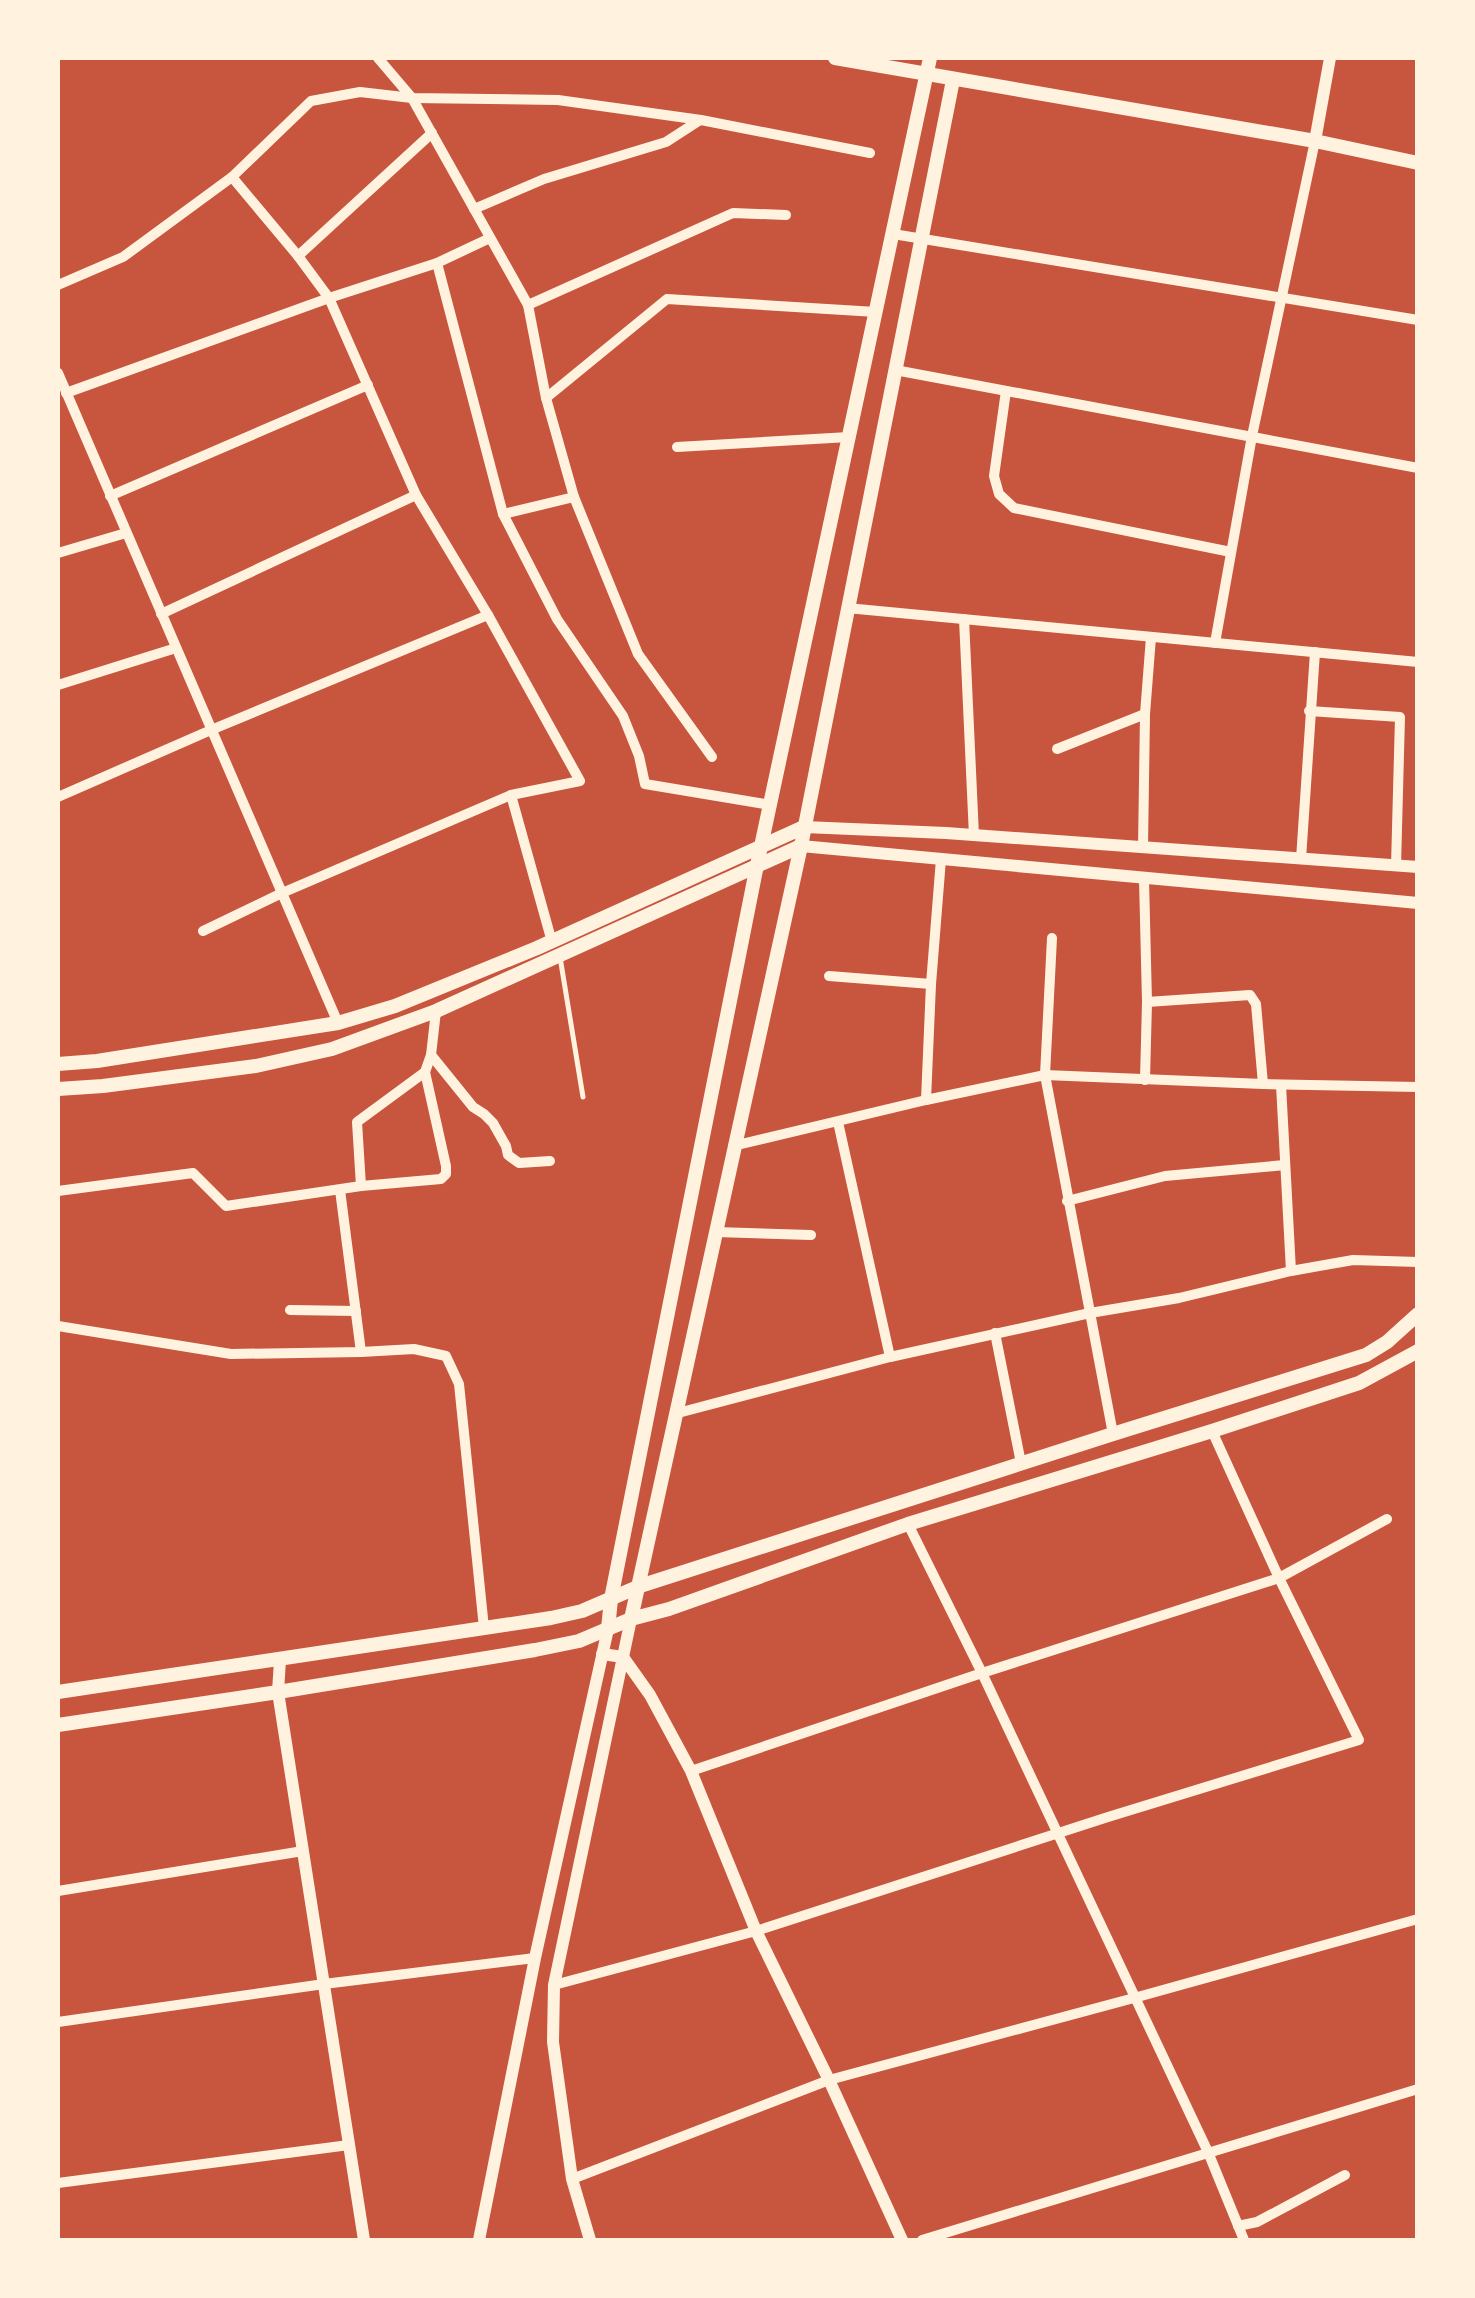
<svg xmlns="http://www.w3.org/2000/svg" width="1475" height="2298" font-family="'Varela Round',sans-serif">
<style>
.lines{fill:none;stroke-linecap:round;stroke-linejoin:round}
.service{stroke:#fff3e0;stroke-width:5}
.minor{stroke:#fff3e0;stroke-width:10}
.tertiary{stroke:#fff3e0;stroke-width:12}
.secondary{stroke:#fff3e0;stroke-width:14}
</style>
<rect width="100%" height="100%" fill="#c8553d"/>
<g class="lines">
<!-- service -->
<polyline class="service" points="560,957 583,1097"/>
<!-- minor -->
<g class="minor">
<polyline points="378,58 412,98 528,305 546,398 574,497 638,654 712,757"/>
<polyline points="474,209 544,179 666,142 700,120"/>
<polyline points="893,234 1418,320"/>
<polyline points="298,256 432,133"/>
<polyline points="437,263 503,514 557,619 623,716 639,756 645,784 771,805"/>
<polyline points="58,285 123,257 232,177 311,101 360,92 412,98 558,100 701,120 870,153"/>
<polyline points="528,305 733,213 786,215"/>
<polyline points="895,370 1418,468"/>
<polyline points="58,373 338,1023"/>
<polyline points="1006,391 994,476 999,494 1014,508 1231,552"/>
<polyline points="66,393 329,298 437,263 490,238"/>
<polyline points="546,398 667,299 876,312"/>
<polyline points="677,447 849,437"/>
<polyline points="110,496 368,385"/>
<polyline points="503,514 574,497"/>
<polyline points="58,553 126,533"/>
<polyline points="847,608 1418,662"/>
<polyline points="161,614 416,495"/>
<polyline points="964,619 974,836"/>
<polyline points="1215,643 1252,436 1315,141"/>
<polyline points="58,685 176,648"/>
<polyline points="1309,711 1400,717 1396,866"/>
<polyline points="1057,749 1145,714"/>
<polyline points="511,795 552,942"/>
<polyline points="58,797 211,730 488,615"/>
<polyline points="1143,848 1145,714 1151,637"/>
<polyline points="1301,859 1315,652"/>
<polyline points="1144,879 1147,1002 1145,1080"/>
<polyline points="203,931 282,893 511,795 580,781 488,615 416,495 329,298 298,256 232,177"/>
<polyline points="1052,938 1045,1075 1113,1434"/>
<polyline points="829,976 931,984"/>
<polyline points="1147,1002 1250,995 1256,1004 1263,1084"/>
<polyline points="431,1055 473,1107 484,1114 493,1123 506,1146 508,1155 519,1163 550,1161"/>
<polyline points="1281,1085 1291,1271"/>
<polyline points="926,1100 931,984 941,859"/>
<polyline points="838,1122 890,1357"/>
<polyline points="733,1146 926,1100 1045,1075 1263,1084 1418,1087"/>
<polyline points="361,1186 357,1122 425,1072 431,1055 436,1011"/>
<polyline points="340,1190 361,1352"/>
<polyline points="58,1191 193,1173 226,1206 361,1186 441,1179 446,1174 446,1166 425,1072"/>
<polyline points="1067,1201 1165,1176 1285,1165"/>
<polyline points="715,1232 811,1235"/>
<polyline points="290,1310 356,1311"/>
<polyline points="58,1326 231,1354 361,1352 414,1349 446,1356 459,1384 484,1628"/>
<polyline points="995,1333 1021,1463"/>
<polyline points="678,1413 890,1357 1090,1313 1179,1298 1291,1271 1353,1260 1418,1262"/>
<polyline points="908,1524 982,1673 1208,2152 1244,2240"/>
<polyline points="691,1771 982,1673 1279,1578 1387,1519"/>
<polyline points="58,1891 303,1851"/>
<polyline points="554,1985 756,1931 1108,1817 1359,1740 1279,1578 1212,1431"/>
<polyline points="58,2022 324,1984 535,1958"/>
<polyline points="572,2179 829,2080 1134,1998 1418,1919"/>
<polyline points="58,2183 349,2145"/>
<polyline points="1238,2226 1257,2222 1345,2175"/>
<polyline points="922,2240 1418,2089"/>
</g>
<!-- tertiary -->
<g class="tertiary">
<polyline points="1315,141 1330,58"/>
<polyline points="804,827 946,833 1418,867"/>
<polyline points="801,846 1418,903"/>
<polyline points="602,1654 623,1657 650,1695 691,1771 756,1931 829,2080 902,2240"/>
<polyline points="280,1660 278,1692 364,2240"/>
<polyline points="479,2240 535,1958 608,1629"/>
<polyline points="590,2240 572,2179 553,2042 554,1985 631,1619"/>
</g>
<!-- secondary -->
<g class="secondary">
<polyline points="835,58 1315,141 1418,163"/>
<polyline points="58,1064 97,1061 338,1023 395,1006 537,948 804,827"/>
<polyline points="58,1089 103,1086 256,1066 332,1049 436,1011 801,846"/>
<polyline points="631,1619 801,846 953,80"/>
<polyline points="608,1629 611,1599 757,865 930,58"/>
<polyline points="58,1692 551,1618 582,1611 640,1586 1113,1434 1366,1355 1387,1342 1418,1314"/>
<polyline points="58,1725 278,1692 535,1650 579,1641 631,1619 669,1609 908,1524 1212,1431 1359,1383 1418,1351"/>
</g>
</g>
<!-- border -->
<rect width="1475" height="2298" fill="none" stroke="#fff3e0" stroke-width="120"/>
</svg>
